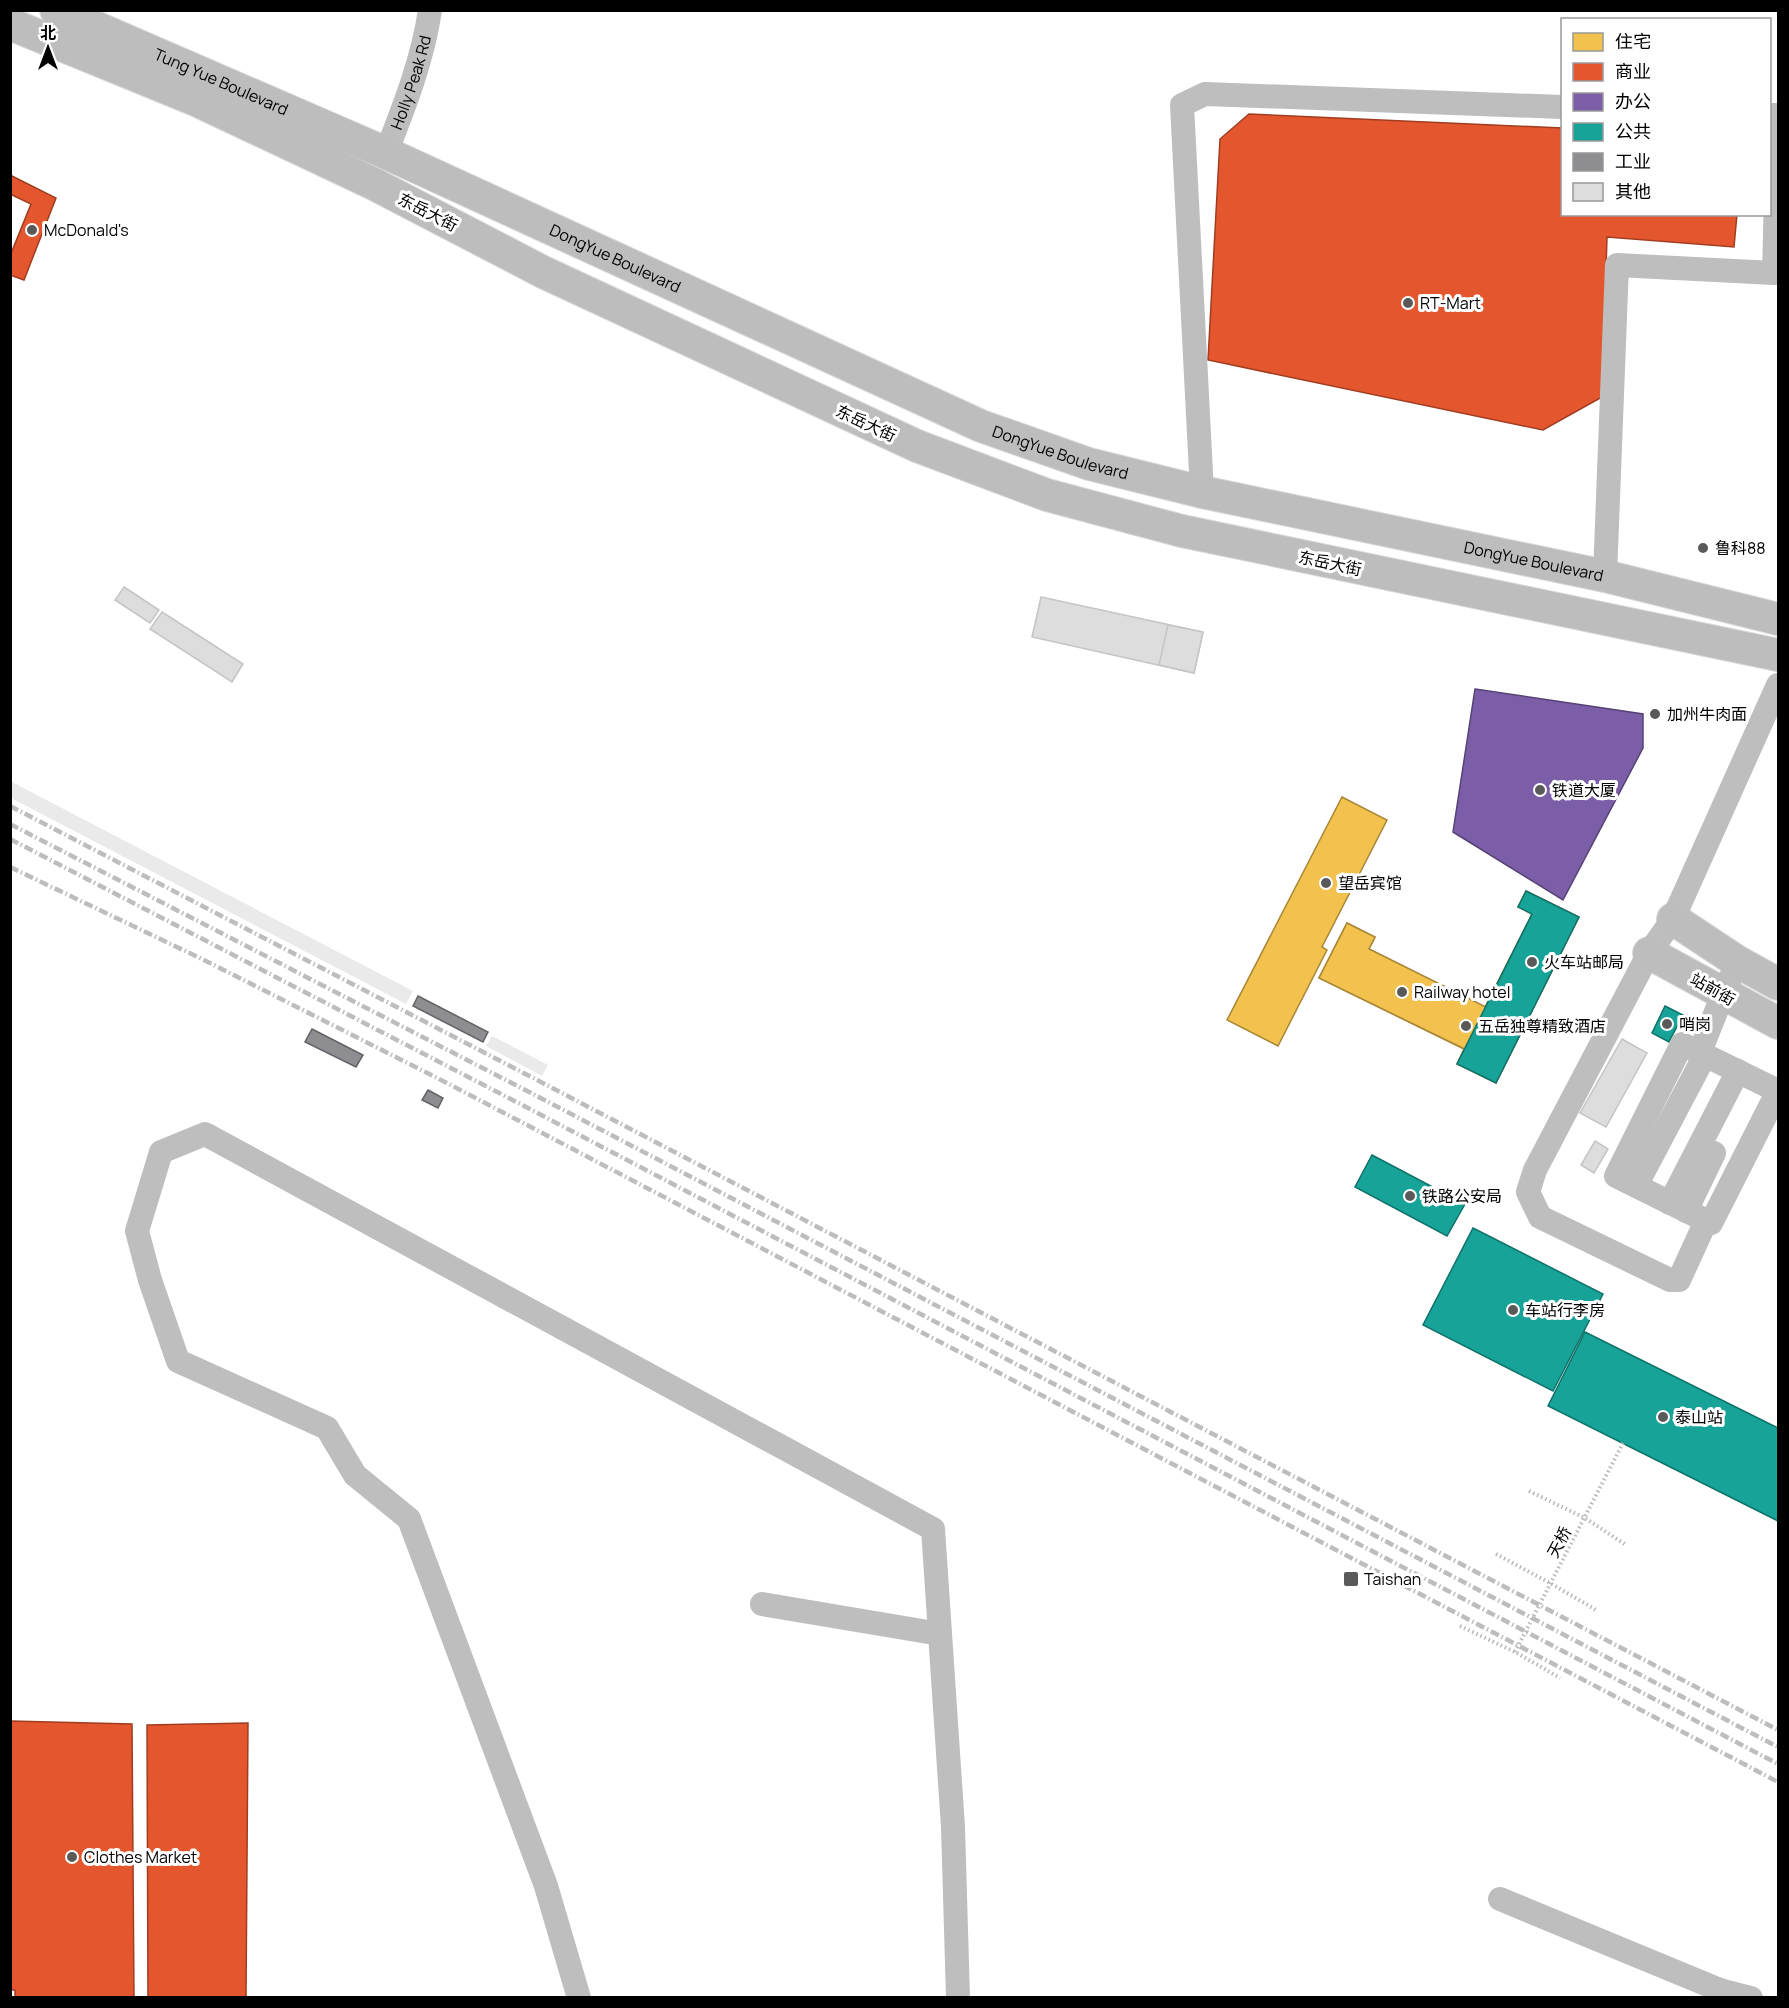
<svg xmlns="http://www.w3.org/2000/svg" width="1789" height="2008" font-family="Manrope,'Noto Sans SC',sans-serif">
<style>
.green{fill:#eaeaea}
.homes{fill:#f2c14e;stroke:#a98737;stroke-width:1.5}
.shops{fill:#e4572e;stroke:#a03d20;stroke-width:1.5}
.offices{fill:#7b5ea7;stroke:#564275;stroke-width:1.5}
.public{fill:#17a398;stroke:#10726a;stroke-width:1.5}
.industry{fill:#8d8d92;stroke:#636366;stroke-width:1.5}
.building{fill:#ddd;stroke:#c5c5c5;stroke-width:1.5}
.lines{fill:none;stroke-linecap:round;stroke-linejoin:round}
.major-casing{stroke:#dbdbdb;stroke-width:34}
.path{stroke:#b8b8b8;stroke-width:4;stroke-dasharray:1.5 3;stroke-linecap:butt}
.minor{stroke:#bebebe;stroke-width:24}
.major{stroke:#bdbdbd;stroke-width:32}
.rail{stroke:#bdbdbd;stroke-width:4.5;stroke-dasharray:9 3 1.5 3;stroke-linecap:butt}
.path-bridge{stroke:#b8b8b8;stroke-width:4;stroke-dasharray:1.5 3;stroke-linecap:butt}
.poi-dot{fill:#595959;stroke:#fff;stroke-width:2}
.labels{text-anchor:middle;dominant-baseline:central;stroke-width:6;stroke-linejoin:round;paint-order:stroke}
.street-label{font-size:16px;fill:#000;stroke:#fff}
.poi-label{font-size:16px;fill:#000;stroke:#fff;text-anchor:start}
</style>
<rect width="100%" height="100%" fill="#fff"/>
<!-- green -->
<g class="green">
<polygon points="10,781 413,991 406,1004 11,798"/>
<polygon points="492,1036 548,1065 542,1076 486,1046"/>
</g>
<!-- homes -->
<g class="homes">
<polygon points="1342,797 1387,820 1322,947 1327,950 1278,1046 1227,1020"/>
<polygon points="1526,891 1579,917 1496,1083 1457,1064 1464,1049 1319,978 1347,923 1375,937 1369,949 1485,1007 1532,914 1518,907"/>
<polygon points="1347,923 1375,937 1369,949 1502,1015 1481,1057 1319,978"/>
</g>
<!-- shops -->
<g class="shops">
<polygon points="1249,114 1562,128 1562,214 1737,214 1734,247 1607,237 1602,397 1543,430 1208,360 1220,139"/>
<polygon points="10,175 56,198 24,280 10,275 10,256 31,204 10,194"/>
<polygon points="10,1721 132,1724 134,1998 15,1998 15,1990 10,1990"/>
<polygon points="248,1723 246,1998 148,1998 147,1725"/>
</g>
<!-- offices -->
<polygon class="offices" points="1475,689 1643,714 1643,748 1563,900 1453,832"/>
<!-- public -->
<g class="public">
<polygon points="1526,891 1579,917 1496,1083 1457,1064 1532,914 1518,907"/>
<polygon points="1665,1006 1683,1015 1669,1042 1652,1033"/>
<polygon points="1372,1155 1465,1204 1447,1236 1355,1187"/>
<polygon points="1473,1228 1603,1294 1553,1391 1423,1325"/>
<polygon points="1585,1332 1778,1428 1778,1521 1548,1406"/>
</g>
<!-- industry -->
<g class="industry">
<polygon points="418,996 488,1032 483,1042 413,1006"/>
<polygon points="312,1029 363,1055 356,1067 305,1042"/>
<polygon points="428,1090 443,1098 438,1108 422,1100"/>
</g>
<!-- building -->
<g class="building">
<polygon points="124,587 159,610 150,623 115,600"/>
<polygon points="1041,597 1203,632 1194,673 1032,637"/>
<polygon points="162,612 243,664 232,682 150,629"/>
<polygon points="1168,625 1203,632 1194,673 1159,665"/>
<polygon points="1622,1039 1647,1053 1606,1127 1580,1113"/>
<polygon points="1595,1141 1608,1149 1594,1173 1581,1165"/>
</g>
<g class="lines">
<defs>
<g id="major">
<path id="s2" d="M 56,10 L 386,153 L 981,426 L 1089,464 L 1202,492 L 1605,576 L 1778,619"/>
<polyline points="10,24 198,101 372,183 543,272 917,446 1047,495 1182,531 1778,655"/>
<polyline points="1673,919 1738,962 1778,984"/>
<polyline points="1649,953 1778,1023"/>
</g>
</defs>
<!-- major casing -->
<use href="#major" class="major-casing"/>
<!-- path -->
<g class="path">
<polyline points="1529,1491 1585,1518 1626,1545"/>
<polyline points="1496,1554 1550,1583 1596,1610"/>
<polyline points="1460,1626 1515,1652 1560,1678"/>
</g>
<!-- minor -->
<g class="minor">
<path id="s1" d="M 386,153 C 404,107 423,59 430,10"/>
<polyline points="1202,492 1182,105 1205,94 1562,107"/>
<polyline points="1605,576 1617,265 1774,273 1778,115 1770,115"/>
<polygon points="1682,1044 1778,1091 1711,1223 1616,1176"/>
<polyline points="1700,1052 1723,994 1738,962"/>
<polyline points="1636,1186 1705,1055"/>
<polyline points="1670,1203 1738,1071"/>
<polyline points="1686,1211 1714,1153"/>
<polyline points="1706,1221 1679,1280 1670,1280 1540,1217 1528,1192 1535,1170 1649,953 1673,919 1778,685"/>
<polyline points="762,1604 940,1634"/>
<polyline points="1500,1899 1720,1990"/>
<polyline points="579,1998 546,1886 409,1519 355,1475 327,1428 178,1361 150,1280 137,1231 161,1152 205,1134 933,1529 953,1827 958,1998"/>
<polyline points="1721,1998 1720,1990 1751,1998"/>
</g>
<!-- major -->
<use href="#major" class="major"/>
<!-- rail -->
<g class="rail">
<polyline points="10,806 537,1080 1778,1730"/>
<polyline points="10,824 533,1094 1778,1747"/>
<polyline points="10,839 526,1107 1778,1764"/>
<polyline points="10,867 204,960 447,1083 1778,1782"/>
</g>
<!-- path-bridge -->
<polyline class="path-bridge" points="1515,1652 1623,1443"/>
</g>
<!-- markers -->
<g class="poi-dot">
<circle cx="32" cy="230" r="6"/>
<circle cx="1408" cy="303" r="6"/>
<circle cx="1703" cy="548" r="6"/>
<circle cx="1655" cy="714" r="6"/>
<circle cx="1540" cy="790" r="6"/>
<circle cx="1326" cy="883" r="6"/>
<circle cx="1532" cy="962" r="6"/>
<circle cx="1402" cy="992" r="6"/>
<circle cx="1667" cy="1024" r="6"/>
<circle cx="1466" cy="1026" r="6"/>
<circle cx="1410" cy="1196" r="6"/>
<circle cx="1513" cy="1310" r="6"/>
<circle cx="1663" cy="1417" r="6"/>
<rect x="1343" y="1571" width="16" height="16" rx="3"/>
<circle cx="72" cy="1857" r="6"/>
</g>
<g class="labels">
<!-- street labels -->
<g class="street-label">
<text stroke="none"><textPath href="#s2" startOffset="180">Tung Yue Boulevard</textPath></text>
<text stroke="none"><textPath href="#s1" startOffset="75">Holly Peak Rd</textPath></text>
<text transform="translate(428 212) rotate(27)">东岳大街</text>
<text stroke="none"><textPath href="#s2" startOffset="612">DongYue Boulevard</textPath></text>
<text transform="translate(866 423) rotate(25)">东岳大街</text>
<text stroke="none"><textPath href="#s2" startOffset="1098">DongYue Boulevard</textPath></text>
<text stroke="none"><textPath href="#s2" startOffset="1584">DongYue Boulevard</textPath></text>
<text transform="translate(1330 563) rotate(12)">东岳大街</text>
<text transform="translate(1713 989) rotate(29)">站前街</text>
<text transform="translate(1559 1542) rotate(-62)">天桥</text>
</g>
<!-- poi labels -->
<g class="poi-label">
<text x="44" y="230">McDonald's</text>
<text x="1420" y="303">RT-Mart</text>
<text x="1715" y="548">鲁科88</text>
<text x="1667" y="714">加州牛肉面</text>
<text x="1552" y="790">铁道大厦</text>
<text x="1338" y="883">望岳宾馆</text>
<text x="1544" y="962">火车站邮局</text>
<text x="1414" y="992">Railway hotel</text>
<text x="1679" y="1024">哨岗</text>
<text x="1478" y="1026">五岳独尊精致酒店</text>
<text x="1422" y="1196">铁路公安局</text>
<text x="1525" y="1310">车站行李房</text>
<text x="1675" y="1417">泰山站</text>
<text x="1364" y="1579">Taishan</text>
<text x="84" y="1857">Clothes Market</text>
</g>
</g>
<!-- border -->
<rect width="1789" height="2008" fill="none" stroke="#000000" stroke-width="24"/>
<!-- legend -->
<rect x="1561" y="18" width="210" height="198" fill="#ffffff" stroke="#999999" stroke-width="1.5"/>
<rect x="1573" y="33" width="30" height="18" fill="#f2c14e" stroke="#999999" stroke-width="1.5"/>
<text x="1615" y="48" font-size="18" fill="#000000">住宅</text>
<rect x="1573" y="63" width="30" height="18" fill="#e4572e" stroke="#999999" stroke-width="1.5"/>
<text x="1615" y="78" font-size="18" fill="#000000">商业</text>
<rect x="1573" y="93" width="30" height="18" fill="#7b5ea7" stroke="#999999" stroke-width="1.5"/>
<text x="1615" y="108" font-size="18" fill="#000000">办公</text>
<rect x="1573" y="123" width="30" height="18" fill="#17a398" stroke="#999999" stroke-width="1.5"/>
<text x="1615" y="138" font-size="18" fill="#000000">公共</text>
<rect x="1573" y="153" width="30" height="18" fill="#8d8d92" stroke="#999999" stroke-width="1.5"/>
<text x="1615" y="168" font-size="18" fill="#000000">工业</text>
<rect x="1573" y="183" width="30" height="18" fill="#dddddd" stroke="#999999" stroke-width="1.5"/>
<text x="1615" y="198" font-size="18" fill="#000000">其他</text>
<!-- north arrow -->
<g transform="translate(48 48)" stroke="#ffffff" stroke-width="4.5" paint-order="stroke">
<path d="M0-4.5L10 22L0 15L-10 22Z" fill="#000000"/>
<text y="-9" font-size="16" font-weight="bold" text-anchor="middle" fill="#000000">北</text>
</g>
</svg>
